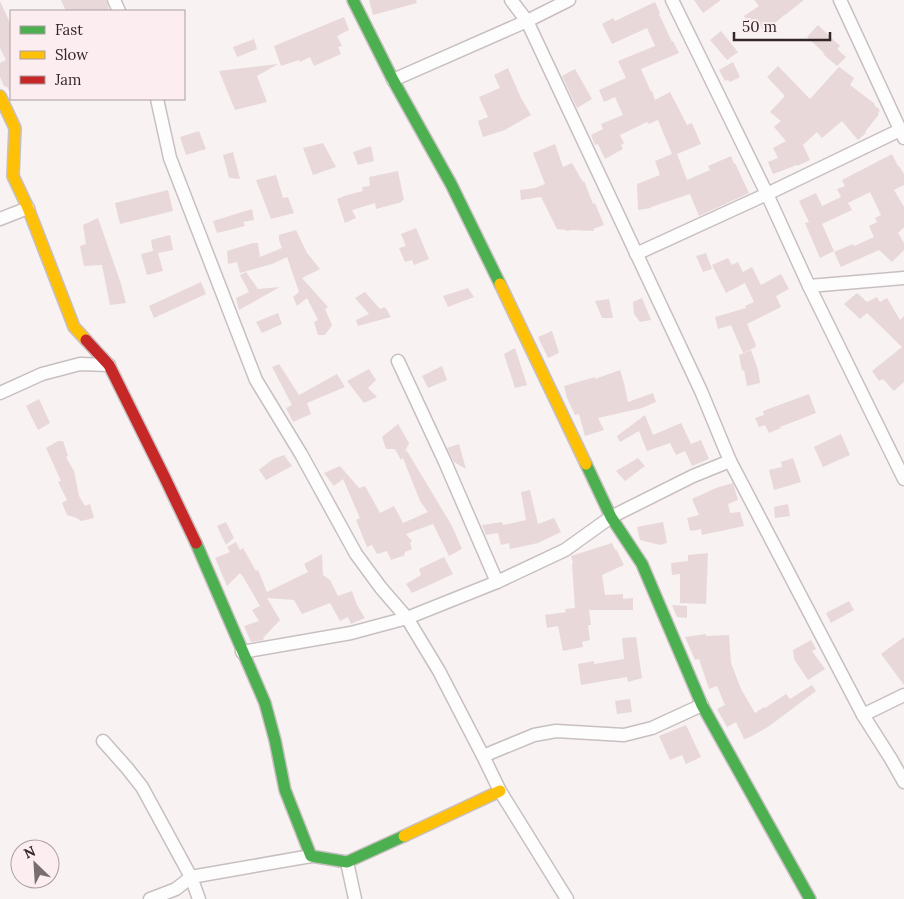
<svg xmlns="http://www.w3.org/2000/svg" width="904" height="899" font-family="Lora,serif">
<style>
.building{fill:#e9d8da}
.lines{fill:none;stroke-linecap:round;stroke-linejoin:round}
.street-casing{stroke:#c8bfc0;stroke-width:15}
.fast-casing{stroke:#c8bfc0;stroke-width:14}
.slow-casing{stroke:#c8bfc0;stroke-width:14}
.jam-casing{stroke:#c8bfc0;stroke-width:14}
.street{stroke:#fefdfd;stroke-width:12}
.fast{stroke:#4caf50;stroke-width:11}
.slow{stroke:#ffc107;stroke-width:11}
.jam{stroke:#c62828;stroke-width:11}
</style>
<rect width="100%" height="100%" fill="#f8f2f2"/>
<!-- building -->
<g class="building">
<polygon points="61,0 106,0 109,10 106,11 66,11"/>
<polygon points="369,0 416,0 417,3 373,15"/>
<polygon points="694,0 721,0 703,13"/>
<polygon points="754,0 804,0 785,15 784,15 765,32 757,21 750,26 744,16 759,6"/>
<polygon points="0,1 11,25 11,94 7,87 4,86 0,77 0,63 6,60 0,48"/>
<polygon points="655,2 660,13 659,14 672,42 673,41 679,53 641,69 651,92 652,91 655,100 670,92 687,125 692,123 701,144 677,154 687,180 710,170 708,166 731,156 734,164 735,163 749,193 699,216 690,194 651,207 651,208 638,210 637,184 660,175 655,161 672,154 658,120 649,124 647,122 620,135 624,143 621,145 623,149 605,159 598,144 595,145 591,135 603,129 601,124 623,115 615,97 604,102 599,90 626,78 618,61 655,46 647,28 612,44 602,24 613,18 615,21"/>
<polygon points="344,17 349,30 337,36 342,46 338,47 341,54 314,66 310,57 300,62 299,60 281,66 274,46"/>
<polygon points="818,25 840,46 837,49 846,57 837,66 823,54 824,53 807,37"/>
<polygon points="721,31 738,52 727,60 710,40"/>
<polygon points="254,39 257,49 237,57 233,47"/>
<polygon points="733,62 740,77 730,82 728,80 725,81 719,70"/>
<polygon points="278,64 257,76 267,102 235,110 219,71"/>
<polygon points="778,66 810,99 839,67 854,78 850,85 875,104 874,105 880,110 878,113 879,114 865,132 866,133 858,140 842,121 822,138 817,132 803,145 810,160 797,166 797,165 773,174 768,162 778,158 773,148 786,141 774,127 781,121 770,112 785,96 767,77"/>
<polygon points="508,68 521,98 531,115 505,130 483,137 478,121 488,117 479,97 500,88 494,75"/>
<polygon points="575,69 592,99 577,108 562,76"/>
<polygon points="199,131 206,149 186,155 180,137"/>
<polygon points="323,143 336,167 313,175 303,148"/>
<polygon points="555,144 563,167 572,163 583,182 584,181 593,204 595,203 604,225 593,229 594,231 572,230 566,231 566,230 557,229 541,197 521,200 520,190 535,188 545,184 533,153"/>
<polygon points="371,146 374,161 358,165 353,152"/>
<polygon points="233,152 240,179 229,178 223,155"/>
<polygon points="892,154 898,166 899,166 904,174 904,185 894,190 904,207 904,227 898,233 904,243 904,250 892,262 879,250 841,267 834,252 853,244 854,246 874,237 869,226 877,222 875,218 881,215 870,192 848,203 852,210 822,224 834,251 820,258 805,223 809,222 799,201 816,193 822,206 841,197 837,189 845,186 842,180"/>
<polygon points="398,171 404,200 401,201 402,202 376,209 375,203 352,210 356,218 345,223 337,199 344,196 363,191 362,187 370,186 369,177"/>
<polygon points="276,175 283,198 288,197 294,213 271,219 256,180"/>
<polygon points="168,190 173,211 120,224 115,203"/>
<polygon points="252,209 254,220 243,222 245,226 217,233 213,221"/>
<polygon points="98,218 121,284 126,303 110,305 102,265 84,266 80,246 86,244 83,225"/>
<polygon points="416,228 429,259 414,265 412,260 405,262 399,248 406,246 401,234"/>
<polygon points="296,230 307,253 320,269 302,278 328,307 325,309 332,325 325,335 318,335 314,322 318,320 307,298 297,306 293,297 299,292 287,257 272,264 240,273 237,262 228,264 227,251 253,243 258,243 260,257 282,248 279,240 279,235"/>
<polygon points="170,235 173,250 158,253 163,271 147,275 141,254 153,251 151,240"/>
<polygon points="706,253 712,269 703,272 696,256"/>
<polygon points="728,258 732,265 738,262 743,272 752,267 761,285 781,274 789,289 776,296 781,307 747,324 756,345 755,345 756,347 743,353 731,325 718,329 715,317 746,308 745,306 754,302 745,283 726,293 712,265"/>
<polygon points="246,272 258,289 280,287 239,310 236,298 249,292 240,275"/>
<polygon points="201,282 206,294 154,318 149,306"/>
<polygon points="468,288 474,297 448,307 443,296"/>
<polygon points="365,292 380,309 385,307 391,317 358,326 356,320 369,314 355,298"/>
<polygon points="857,293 867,302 877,297 880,302 887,298 900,320 904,316 904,382 894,391 883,379 879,381 872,371 902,347 867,313 860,319 844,304"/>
<polygon points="642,298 651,320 640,322 634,314 633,302"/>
<polygon points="609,299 613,318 602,318 595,301"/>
<polygon points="278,313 282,324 262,333 256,322"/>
<polygon points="552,331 559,353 548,358 538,337"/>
<polygon points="515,348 527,385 515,388 504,354"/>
<polygon points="751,350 758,370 760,383 747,386 744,370 742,371 739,355"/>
<polygon points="279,364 299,395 337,374 345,387 307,403 311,414 293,422 286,408 292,405 272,367"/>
<polygon points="442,366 447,380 428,388 422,376"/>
<polygon points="369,369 376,380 368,388 377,397 364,403 347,381"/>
<polygon points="620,370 624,383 628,402 653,393 656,402 642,408 598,418 604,430 585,436 579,414 575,415 567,398 564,386 595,377 595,379"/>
<polygon points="809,394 816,413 780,427 781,428 769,433 765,425 759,427 755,418 764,415 763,411"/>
<polygon points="39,399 50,423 38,430 26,406"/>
<polygon points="645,415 653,435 681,423 691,444 701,440 709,459 692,466 685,451 676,455 670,443 647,451 639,431 620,442 617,436"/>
<polygon points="398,424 409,443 405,452 407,451 452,526 462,549 449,556 433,524 406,534 412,541 410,543 412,549 405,552 404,556 399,557 391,560 387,551 377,554 372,545 367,547 356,520 360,518 343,479 334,486 324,473 340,466 359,488 365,486 380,513 394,506 403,523 428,512 420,501 403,458 401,460 395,449 386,449 382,437"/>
<polygon points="841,434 850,455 823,467 814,447"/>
<polygon points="58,441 63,441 68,456 66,457 74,471 79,496 85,506 90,504 94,518 81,521 77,518 67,515 62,503 67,500 58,482 61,481 46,448"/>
<polygon points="459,444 466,469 454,462 447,448"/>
<polygon points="284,455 292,466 266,480 259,470 273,459"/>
<polygon points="638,458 645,466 625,481 616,471"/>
<polygon points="793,458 801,482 774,490 769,470 782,467 781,462"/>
<polygon points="733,483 738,500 728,504 730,513 740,512 744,526 702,535 701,529 692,531 690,530 687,518 699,515 692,499 716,488"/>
<polygon points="530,490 538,524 554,518 561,532 538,543 510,549 509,543 501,545 498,533 486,535 482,525 502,522 503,525 526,520 521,492"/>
<polygon points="788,504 790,516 775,518 774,507"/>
<polygon points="226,522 234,538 226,545 217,526"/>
<polygon points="663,522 667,543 660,545 640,540 637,527"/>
<polygon points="236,542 240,550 243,548 256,571 258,570 267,592 308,572 304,564 322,554 323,575 330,580 338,596 352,591 357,605 365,618 351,624 348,617 340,621 330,603 302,614 294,600 267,598 280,620 263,638 264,640 251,642 244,626 259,621 252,610 260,606 242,575 241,575 240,573 227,586 215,558 230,552 227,547"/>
<polygon points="612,543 615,550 616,549 624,565 602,575 605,595 623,594 623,599 633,598 633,610 589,610 591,625 588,625 590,640 582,642 583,647 563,651 558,626 547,628 545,615 566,612 565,609 575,608 572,564 573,563 571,556"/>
<polygon points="708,553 706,604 680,603 680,574 672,575 671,563 688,561 688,555"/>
<polygon points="444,557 453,574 412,593 406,584 421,575 419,569"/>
<polygon points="849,601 854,610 831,623 826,613"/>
<polygon points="672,605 687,606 687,618 677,617"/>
<polygon points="706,634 706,636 729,635 731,663 741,689 755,713 764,707 765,708 786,694 790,699 812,685 816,691 768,727 750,737 744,739 736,722 727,727 717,709 725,705 717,686 709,689 699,659 695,660 685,637"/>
<polygon points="636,637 642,678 628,682 627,677 581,685 578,664 594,661 594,664 624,659 622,638"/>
<polygon points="904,637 904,685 881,654"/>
<polygon points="811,640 816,649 812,651 825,669 808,680 794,659 793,650"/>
<polygon points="630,699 632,712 617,714 615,701"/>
<polygon points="686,725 701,757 686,764 682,755 670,760 659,736"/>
</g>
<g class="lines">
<defs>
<g id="street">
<polyline points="114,0 119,11"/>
<polyline points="511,0 527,21 701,391 730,461 863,715 891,759 904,782"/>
<polyline points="672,0 767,194 809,286 904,479"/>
<polyline points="840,0 904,138"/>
<polyline points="393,80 527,21 569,0"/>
<polyline points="157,99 170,158 256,380 301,454 356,554 381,588 407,618 439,671 483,756 500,791 567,899"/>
<polyline points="0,219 28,208"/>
<polyline points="636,254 767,194 900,130"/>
<polyline points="809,286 904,278"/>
<polyline points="398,361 445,462 497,582"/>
<polyline points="0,393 42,374 80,364 109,365"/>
<polyline points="242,652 351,633 407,618 497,582 565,550 611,517 693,476 730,461"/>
<polyline points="863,715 904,695"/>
<polyline points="103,741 127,768 142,787 191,877 176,889 150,899"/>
<polyline points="483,756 534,735 556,731 624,735 652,728 702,705"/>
<polyline points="347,862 355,899"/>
<polyline points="199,899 191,877 311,856"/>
</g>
<g id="fast">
<polyline points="353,0 393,80 451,184 500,284"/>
<polyline points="586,464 611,517 642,564 702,705 810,899"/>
<polyline points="196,543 265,703 275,740 285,790 311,856 347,862 404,836"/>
</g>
<g id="slow">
<polyline points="0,96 15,128 13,176 28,208 74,327 86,340"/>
<polyline points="500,284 586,464"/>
<polyline points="404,836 500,791"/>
</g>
<polyline id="jam" points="86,340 109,365 164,476 196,543"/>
</defs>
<!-- street casing -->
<use href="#street" class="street-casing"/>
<!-- fast casing -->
<use href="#fast" class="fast-casing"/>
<!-- slow casing -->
<use href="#slow" class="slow-casing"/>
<!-- jam casing -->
<use href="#jam" class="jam-casing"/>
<!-- street -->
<use href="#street" class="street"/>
<!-- fast -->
<use href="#fast" class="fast"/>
<!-- slow -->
<use href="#slow" class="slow"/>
<!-- jam -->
<use href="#jam" class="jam"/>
</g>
<!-- legend -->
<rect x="10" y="10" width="175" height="90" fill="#fceef0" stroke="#ac9ea0"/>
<rect x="20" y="26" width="25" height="8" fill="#4caf50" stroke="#ac9ea0"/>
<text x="55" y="35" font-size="15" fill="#332729">Fast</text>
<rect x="20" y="51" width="25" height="8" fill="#ffc107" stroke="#ac9ea0"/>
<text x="55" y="60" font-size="15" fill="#332729">Slow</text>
<rect x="20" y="76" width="25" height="8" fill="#c62828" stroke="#ac9ea0"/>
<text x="55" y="85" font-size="15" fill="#332729">Jam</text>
<!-- north arrow -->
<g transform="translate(35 864) rotate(335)"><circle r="24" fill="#fceef0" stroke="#ac9ea0"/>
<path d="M0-4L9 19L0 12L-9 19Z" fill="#786e6f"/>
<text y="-8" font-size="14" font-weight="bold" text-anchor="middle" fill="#332729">N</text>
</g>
<!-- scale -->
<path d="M734 32v8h96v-8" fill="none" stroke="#332729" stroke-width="2.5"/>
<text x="742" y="32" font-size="15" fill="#332729" stroke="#fceef0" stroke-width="4" paint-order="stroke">50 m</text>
</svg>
